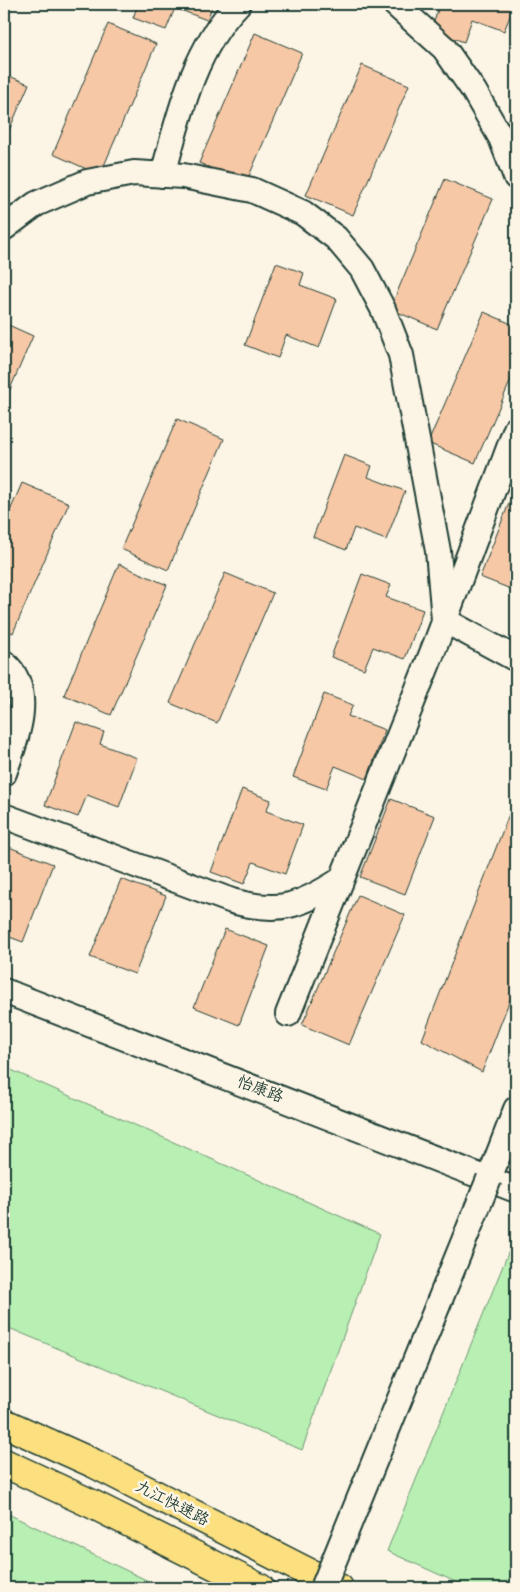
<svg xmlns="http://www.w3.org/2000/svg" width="520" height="1592" font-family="'Indie Flower','LXGW WenKai TC',sans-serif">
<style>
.green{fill:#b8efb2;stroke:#6c9673}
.building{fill:#f7c8a6;stroke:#1f3d34}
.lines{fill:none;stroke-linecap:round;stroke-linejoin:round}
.minor-casing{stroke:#1f3d34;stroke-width:28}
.highway-casing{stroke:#1f3d34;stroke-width:31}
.minor{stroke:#fcf5e5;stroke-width:24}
.highway{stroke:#fce080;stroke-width:28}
.minor-bridge-casing{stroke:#1f3d34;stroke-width:28;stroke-linecap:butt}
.minor-bridge{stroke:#fcf5e5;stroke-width:24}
.labels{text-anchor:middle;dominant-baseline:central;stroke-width:5;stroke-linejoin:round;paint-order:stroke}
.street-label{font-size:16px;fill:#1f3d34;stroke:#fcf5e5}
</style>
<rect width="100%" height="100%" fill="#fcf5e5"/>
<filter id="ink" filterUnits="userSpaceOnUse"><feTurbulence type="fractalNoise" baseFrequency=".02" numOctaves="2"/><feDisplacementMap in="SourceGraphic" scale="10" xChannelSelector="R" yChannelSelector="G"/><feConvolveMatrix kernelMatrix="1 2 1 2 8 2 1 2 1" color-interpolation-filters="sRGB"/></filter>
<g filter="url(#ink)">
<!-- green -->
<g class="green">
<polygon points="9,1069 380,1234 302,1450 4,1326 4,1085"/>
<polygon points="515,1236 516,1237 516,1588 469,1588 387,1551"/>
<polygon points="4,1512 163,1588 4,1588"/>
</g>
<!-- building -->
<g class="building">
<polygon points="138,4 213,4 207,20 175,8 166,30 133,18"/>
<polygon points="440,4 515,4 504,31 472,19 464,42 431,30"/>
<polygon points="108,24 156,44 100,175 53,154"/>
<polygon points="255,33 302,53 246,183 199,163"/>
<polygon points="362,65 409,85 353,215 306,195"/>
<polygon points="4,74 29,84 4,142"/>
<polygon points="516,100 516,138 504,133"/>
<polygon points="445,179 493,199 437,329 390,309"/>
<polygon points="276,263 304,273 300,285 337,299 319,348 286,335 278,358 245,345"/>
<polygon points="484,312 516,326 516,368 475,463 428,443"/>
<polygon points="4,323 33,336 4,403"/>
<polygon points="177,419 224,439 168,570 121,549"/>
<polygon points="344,455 372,466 368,477 405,491 386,540 354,528 346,550 313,537"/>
<polygon points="22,483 69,503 13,633 4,629 4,525"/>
<polygon points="511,498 516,501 516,591 480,577"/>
<polygon points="119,564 167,585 111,715 64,695"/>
<polygon points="225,573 273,593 217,723 170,703"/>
<polygon points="362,574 391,585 386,597 423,610 405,659 373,647 364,669 331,657"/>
<polygon points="324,694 353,705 348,716 385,730 367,779 335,766 326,789 293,777"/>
<polygon points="76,722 104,732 100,744 137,758 119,807 87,795 78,817 45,805"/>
<polygon points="242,789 271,800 266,811 303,825 285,874 253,862 244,884 211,872"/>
<polygon points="516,796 516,984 482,1072 422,1040"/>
<polygon points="391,799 435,816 405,894 360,877"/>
<polygon points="9,847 53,864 23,942 4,935 4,860"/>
<polygon points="121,879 166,896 135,974 90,957"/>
<polygon points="358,895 405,915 349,1045 302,1025"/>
<polygon points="225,929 269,946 239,1025 194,1007"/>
</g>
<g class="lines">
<defs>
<g id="minor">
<polyline points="395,4 444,48 474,91 501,138 516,177"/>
<path d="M 163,175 C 179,115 194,49 238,4"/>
<polyline points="4,228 36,204 87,182 134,173 183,176 252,190 303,213 336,238 362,269 383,309 401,355 438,551 444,620 516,659"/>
<path d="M 4,663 C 36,690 16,741 4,773"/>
<path d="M 4,816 L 232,901 C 280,914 300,906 341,880"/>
<polyline points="4,991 516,1190"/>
<polyline points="288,1014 438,638 516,429"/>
<polyline points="489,1179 516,1109"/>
</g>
<g id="highway">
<polyline points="4,1423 93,1463 339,1588"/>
<polyline points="4,1463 92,1504 260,1588"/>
</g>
</defs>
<!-- minor casing -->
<use href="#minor" class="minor-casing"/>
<!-- highway casing -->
<use href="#highway" class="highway-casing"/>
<!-- minor -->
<use href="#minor" class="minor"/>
<!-- highway -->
<use href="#highway" class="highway"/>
<defs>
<polyline id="minor-bridge" points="323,1588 489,1179"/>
</defs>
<!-- minor-bridge casing -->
<use href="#minor-bridge" class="minor-bridge-casing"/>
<!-- minor-bridge -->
<use href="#minor-bridge" class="minor-bridge"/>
</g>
</g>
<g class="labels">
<!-- street labels -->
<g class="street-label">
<text transform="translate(260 1090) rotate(21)">怡康路</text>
<text transform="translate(172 1504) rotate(27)">九江快速路</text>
</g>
</g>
<!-- margin -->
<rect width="520" height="1592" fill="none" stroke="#fcf5e5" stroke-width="20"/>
<rect x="10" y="10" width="500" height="1572" fill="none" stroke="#1f3d34" stroke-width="2" filter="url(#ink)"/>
</svg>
